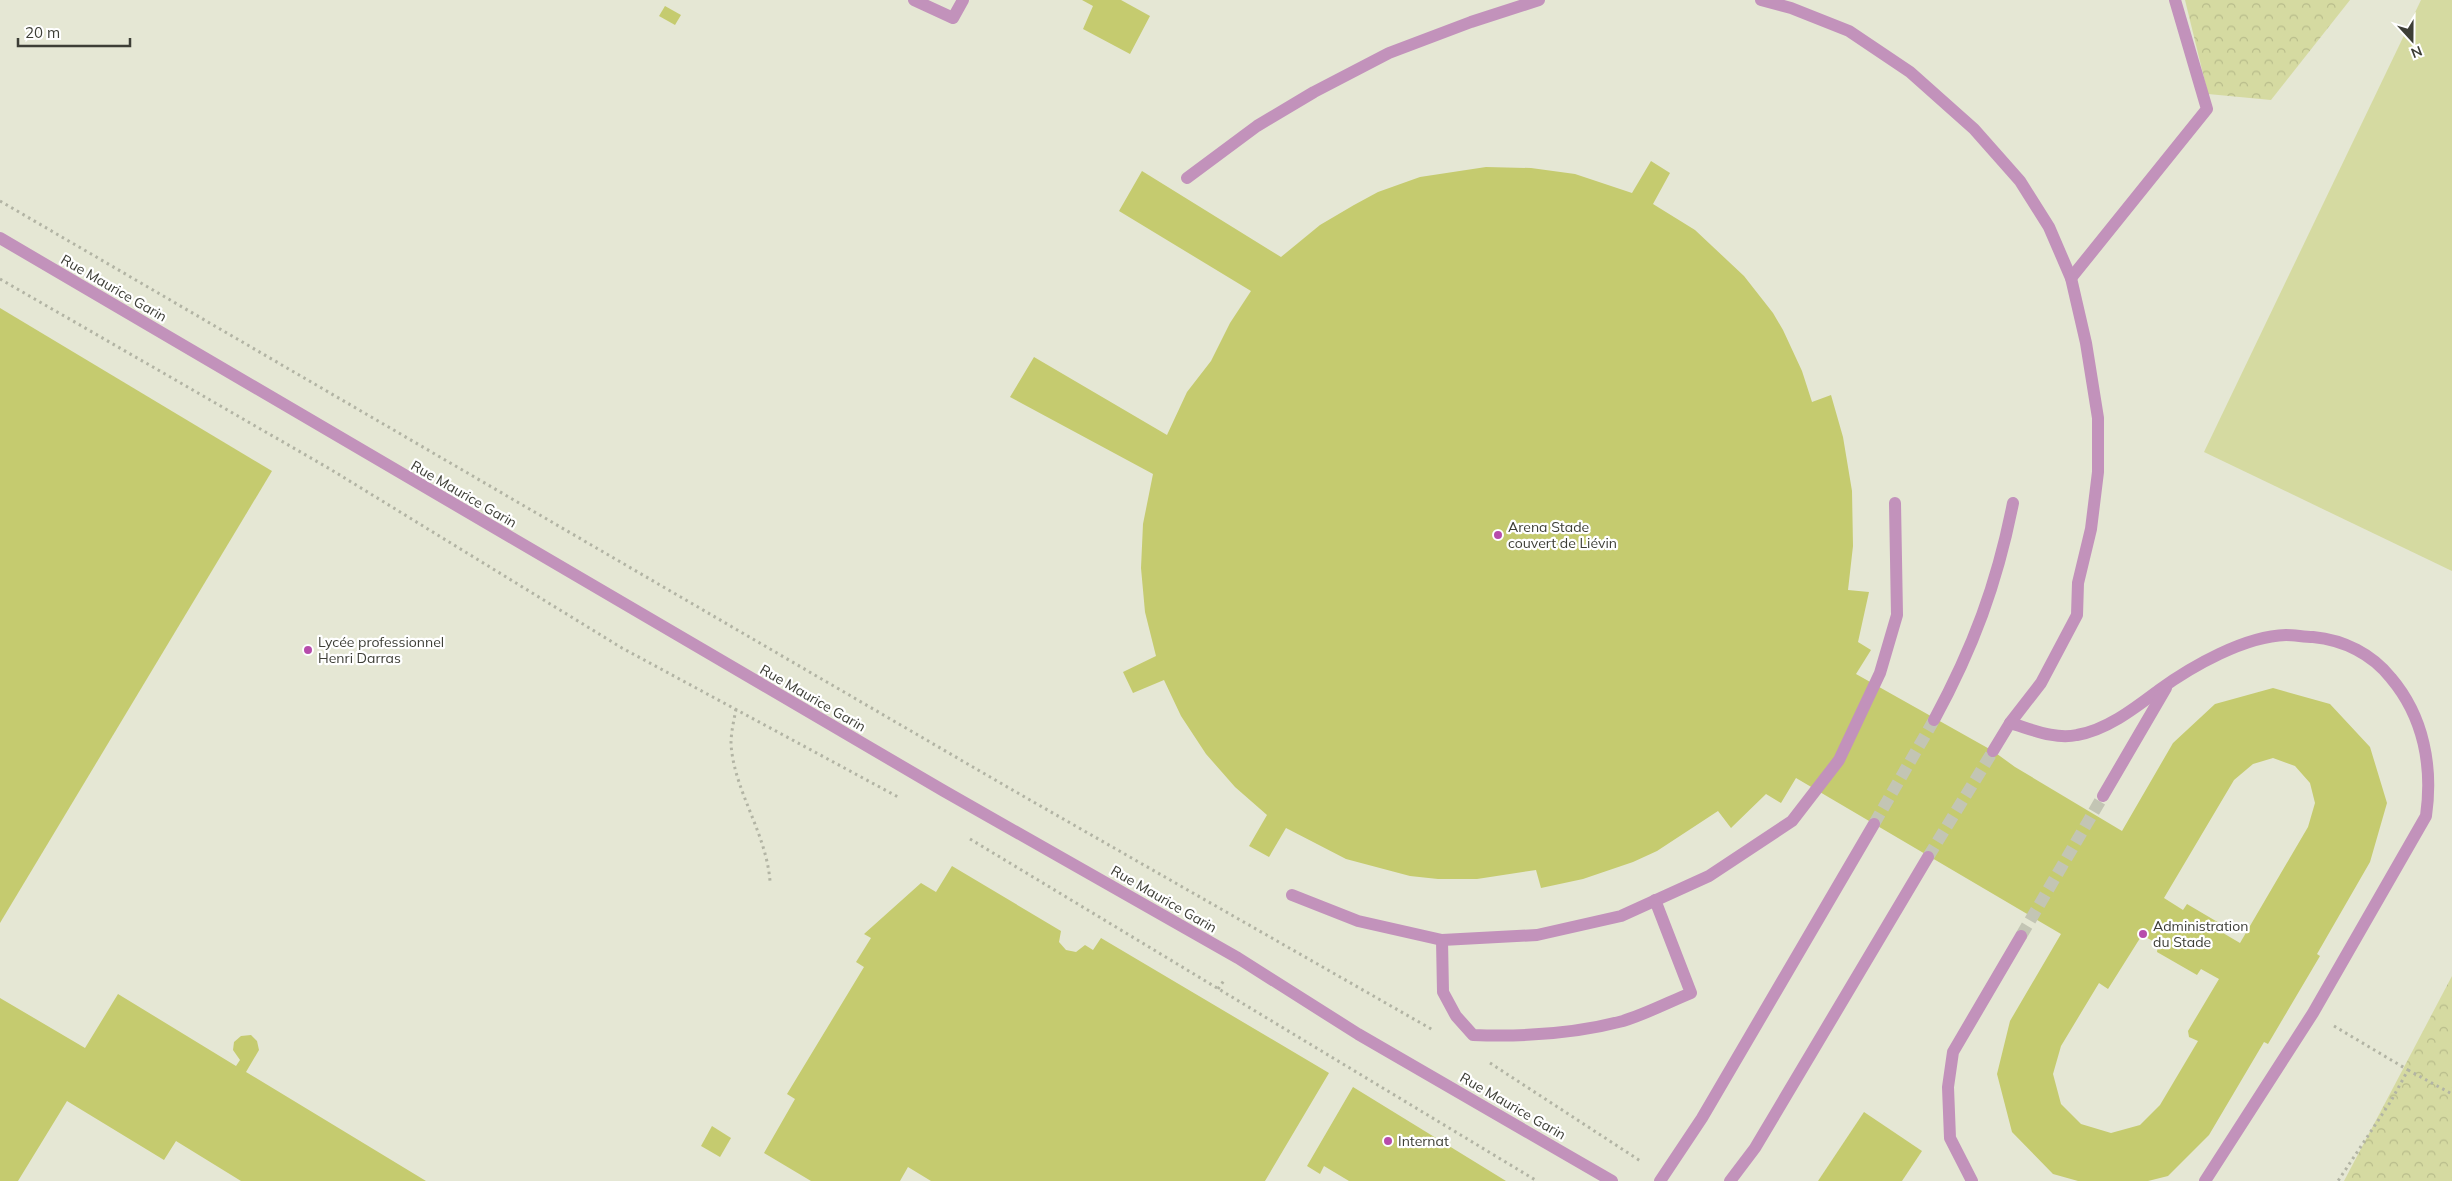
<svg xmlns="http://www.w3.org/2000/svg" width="2452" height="1181" font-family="Mulish,sans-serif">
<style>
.grass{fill:#d5daa1}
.forest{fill:url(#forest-crowns)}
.building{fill:#c5cb6f;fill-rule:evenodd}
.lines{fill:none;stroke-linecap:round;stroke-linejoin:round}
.minor-tunnel{stroke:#c3c5b4;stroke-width:12;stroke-dasharray:12 6;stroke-linecap:butt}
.path{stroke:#b2b4a4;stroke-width:3;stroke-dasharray:2.5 4;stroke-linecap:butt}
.minor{stroke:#c292bb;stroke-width:12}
.poi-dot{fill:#b74cac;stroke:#fff;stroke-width:2}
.labels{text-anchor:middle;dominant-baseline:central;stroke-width:4.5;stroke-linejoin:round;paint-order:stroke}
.street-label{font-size:14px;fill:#3d3e36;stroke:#fff}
.poi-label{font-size:14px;fill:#3d3e36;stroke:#fff;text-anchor:start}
</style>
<defs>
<pattern id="forest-crowns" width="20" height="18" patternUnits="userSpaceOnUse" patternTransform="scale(1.25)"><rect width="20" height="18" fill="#d5daa1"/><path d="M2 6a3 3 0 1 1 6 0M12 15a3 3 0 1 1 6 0" fill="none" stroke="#b8bc8b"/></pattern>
</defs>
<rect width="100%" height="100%" fill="#e5e7d4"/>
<!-- grass -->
<polygon class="grass" points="2421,0 2452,0 2452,571 2204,452"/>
<!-- forest -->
<g class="forest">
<polygon points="2185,0 2350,0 2271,100 2208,94"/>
<polygon points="2452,976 2452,1181 2344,1181"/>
</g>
<!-- building -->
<g class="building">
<polygon points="1082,0 1121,0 1150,16 1130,54 1083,29 1093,6"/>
<polygon points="665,6 681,15 675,25 659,16"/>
<path d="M 1651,161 L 1670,173 L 1653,204 L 1695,230 L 1744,276 L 1773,313 L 1783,330 L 1802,371 L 1812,402 L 1831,395 L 1843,437 L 1852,491 L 1853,546 L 1848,590 L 1869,592 L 1858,642 L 1871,650 L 1856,674 L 1993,751 L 2015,767 L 2122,831 L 2173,743 L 2215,704 L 2273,688 L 2330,704 L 2370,747 L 2387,803 L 2370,862 L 2317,954 L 2320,956 L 2268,1044 L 2264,1042 L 2209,1135 L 2168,1176 L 2148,1181 L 2078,1181 L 2053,1174 L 2012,1132 L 1997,1074 L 2010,1021 L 2061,934 L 1796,778 L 1781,803 L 1766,794 L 1731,828 L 1718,811 L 1657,851 L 1633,862 L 1583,879 L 1541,888 L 1536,870 L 1477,879 L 1438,879 L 1410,876 L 1346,859 L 1286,828 L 1269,857 L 1249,846 L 1267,815 L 1235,787 L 1206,754 L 1181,716 L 1164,680 L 1133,693 L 1123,672 L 1156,656 L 1145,612 L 1141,568 L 1143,524 L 1153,474 L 1010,397 L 1034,357 L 1167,435 L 1187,392 L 1211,361 L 1230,323 L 1251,291 L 1119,211 L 1142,171 L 1281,257 L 1320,225 L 1354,205 L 1378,192 L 1420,177 L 1486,167 L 1531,168 L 1575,174 L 1632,193 ZM 2273,758 L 2295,766 L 2310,783 L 2315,803 L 2308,827 L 2240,943 L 2223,933 L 2226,927 L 2187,904 L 2183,910 L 2164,898 L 2234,780 L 2253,764 ZM 2142,935 L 2158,944 L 2157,952 L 2197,975 L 2201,969 L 2219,979 L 2188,1031 L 2189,1037 L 2198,1041 L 2160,1105 L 2140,1125 L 2111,1133 L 2081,1124 L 2061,1104 L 2053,1074 L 2061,1046 L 2099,983 L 2108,989 Z"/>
<polygon points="0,308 272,471 0,923"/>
<polygon points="952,866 1061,931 1059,942 1066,950 1076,952 1085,945 1093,950 1101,938 1329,1073 1265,1181 931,1181 908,1167 900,1181 811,1181 764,1153 795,1099 787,1094 864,967 856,962 871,938 864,934 921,883 936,892"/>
<polygon points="118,994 236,1066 240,1060 233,1050 234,1042 241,1036 251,1035 257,1041 259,1050 246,1072 426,1181 241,1181 176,1141 164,1160 67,1101 18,1181 0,1181 0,998 85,1048"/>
<polygon points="1353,1087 1506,1181 1349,1181 1324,1166 1320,1174 1307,1166"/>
<polygon points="1864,1112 1922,1151 1902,1181 1818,1181"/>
<polygon points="712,1126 731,1138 720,1157 701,1146"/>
</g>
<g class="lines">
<!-- minor-tunnel -->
<g class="minor-tunnel">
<polyline points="1874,824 1934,720"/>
<polyline points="1928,857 1993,751"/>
<polyline points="2021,936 2103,796"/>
</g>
<!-- path -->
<g class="path">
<polyline points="0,201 1009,788 1433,1030"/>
<polyline points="0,279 330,469 622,648 900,798"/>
<path d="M 736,709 C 734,720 731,732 731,744 C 734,791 766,832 770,881"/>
<polyline points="970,839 1537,1181"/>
<polyline points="1218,989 1225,979"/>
<polyline points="2334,1026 2408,1070 2391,1101 2338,1181"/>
<polyline points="1490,1063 1642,1162"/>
<polyline points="2408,1070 2452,1094"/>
</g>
<!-- minor -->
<g class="minor">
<polyline points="914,0 953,18 963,0"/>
<polyline points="1761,0 1791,8 1849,31 1910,72 1974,129 2020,181 2049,227 2071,278 2086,343 2098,418 2098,472 2091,529 2078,583 2077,615 2041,683 2010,723 1993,751"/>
<polyline points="1187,178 1257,126 1314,92 1389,53 1471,22 1539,0"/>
<polyline points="0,238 944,791 1238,958 1358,1034 1612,1181"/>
<polyline points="2071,278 2207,109 2175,0"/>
<path d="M 1934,720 C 1973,648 1997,584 2013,503"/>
<path d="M 2010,723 C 2031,729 2055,740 2077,735 C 2107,730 2135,708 2159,690 C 2192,666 2245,636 2286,635 C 2295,635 2304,637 2313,637 C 2344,640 2372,654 2391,678 C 2424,717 2433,767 2426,816 L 2313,1013 L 2205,1181"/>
<polyline points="2103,796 2166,688"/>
<polyline points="1292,895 1358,921 1442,940 1537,935 1621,916 1709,876 1792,821 1839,760 1880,673 1897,615 1895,503"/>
<path d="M 1442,940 L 1443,992 L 1456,1016 L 1473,1035 C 1523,1037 1574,1034 1623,1021 C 1646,1014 1669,1002 1691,993 L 1655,900"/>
<polyline points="1660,1181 1702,1118 1874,824"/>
<polyline points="1730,1181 1755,1148 1928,857"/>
<polyline points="1972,1181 1950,1138 1948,1087 1953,1052 2021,936"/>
</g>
</g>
<!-- markers -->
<g class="poi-dot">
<circle cx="1498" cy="535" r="5"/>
<circle cx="308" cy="650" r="5"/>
<circle cx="2143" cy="934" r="5"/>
<circle cx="1388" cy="1141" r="5"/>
</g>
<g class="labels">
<!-- street labels -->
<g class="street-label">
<text transform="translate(114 288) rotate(30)">Rue Maurice Garin</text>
<text transform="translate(464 494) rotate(30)">Rue Maurice Garin</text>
<text transform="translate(813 698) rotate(30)">Rue Maurice Garin</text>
<text transform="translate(1164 899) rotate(30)">Rue Maurice Garin</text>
<text transform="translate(1513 1106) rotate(30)">Rue Maurice Garin</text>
</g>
<!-- poi labels -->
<g class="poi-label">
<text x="1508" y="527">Arena Stade<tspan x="1508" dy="16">couvert de Liévin</tspan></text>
<text x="318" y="642">Lycée professionnel<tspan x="318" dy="16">Henri Darras</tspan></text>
<text x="2153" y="926">Administration<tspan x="2153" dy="16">du Stade</tspan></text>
<text x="1398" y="1141">Internat</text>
</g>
</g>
<!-- north arrow -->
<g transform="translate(2412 40) rotate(159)" stroke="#ffffff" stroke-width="4" paint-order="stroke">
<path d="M0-4L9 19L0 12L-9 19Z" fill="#3d3e36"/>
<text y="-8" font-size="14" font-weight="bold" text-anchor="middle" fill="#3d3e36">N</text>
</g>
<!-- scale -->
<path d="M18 38v8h112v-8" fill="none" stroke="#3d3e36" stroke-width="2.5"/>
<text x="25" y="38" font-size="15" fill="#3d3e36" stroke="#ffffff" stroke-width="4" paint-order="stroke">20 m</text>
</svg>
